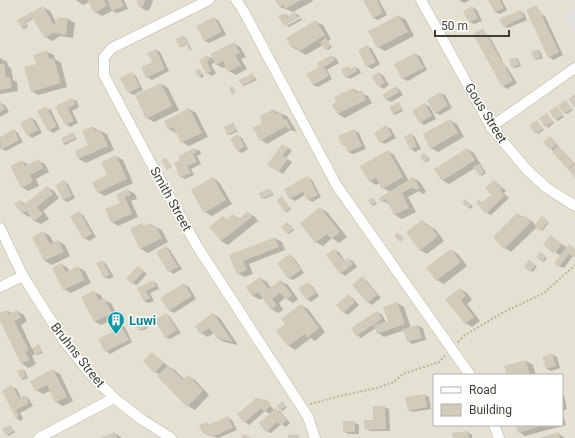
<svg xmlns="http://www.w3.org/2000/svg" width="575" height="438" font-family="Roboto,sans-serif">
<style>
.residential{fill:#e4e1d3;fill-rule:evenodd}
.parking{fill:#e2e0dd}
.shadow{fill:#0003}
.building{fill:#d1cbbb}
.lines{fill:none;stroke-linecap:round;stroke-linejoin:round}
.minor-casing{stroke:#bbb7a8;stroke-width:11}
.path{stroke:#bbb49b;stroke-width:2;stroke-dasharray:2 2;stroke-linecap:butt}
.minor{stroke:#fff;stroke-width:10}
.labels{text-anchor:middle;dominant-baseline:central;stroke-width:3;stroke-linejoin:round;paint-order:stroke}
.street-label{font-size:13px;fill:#423f35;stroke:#fff}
.culture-label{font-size:13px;font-weight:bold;fill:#0d838f;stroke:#fff;text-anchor:start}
</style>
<rect width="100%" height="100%" fill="#f1efe5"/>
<!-- residential -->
<path class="residential" d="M 0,0 L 575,0 L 575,438 L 0,438 ZM 434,375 L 562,375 L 562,425 L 434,425 Z"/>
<!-- parking -->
<polygon class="parking" points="575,8 575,35 562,15"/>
<!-- shadow -->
<g class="shadow">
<polygon points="76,0 124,0 128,9 117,13 112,11 102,16 95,12 89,2 83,5"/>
<polygon points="137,0 153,0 150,9 147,11 140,7"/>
<polygon points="276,0 312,0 313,1 293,12 280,7"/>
<polygon points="364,0 379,0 387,15 378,20 373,18"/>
<polygon points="459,0 470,0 464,3"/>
<polygon points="491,0 502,0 507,10 500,14 495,12"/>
<polygon points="537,6 542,15 545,16 563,55 553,60 549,57"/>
<polygon points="43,7 50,11 56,22 59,18 68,19 75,23 73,38 60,36 52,41 46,37 34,18 26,23 28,27 24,29 22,28 18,20"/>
<polygon points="472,7 477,10 482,21 474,24 470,22"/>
<polygon points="520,11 524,13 527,20 508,28 504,26"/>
<polygon points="295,13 300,16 284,25 285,14 289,16"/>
<polygon points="399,16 406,20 414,36 385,51 378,47"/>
<polygon points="214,18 219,21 226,35 209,43 204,41"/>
<polygon points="301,18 302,20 289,27 286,26"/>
<polygon points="316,22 323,25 331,39 328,41 332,47 328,50 323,45 306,55 292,47"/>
<polygon points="483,30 491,39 502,59 501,59 505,66 507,67 517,83 507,89 503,86"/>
<polygon points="184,37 186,38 192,50 189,49 187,44 182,47 180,46"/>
<polygon points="234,43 240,47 246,57 241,59 247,69 236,75 229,71 227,67 223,68 217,65 215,62 211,65 216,73 212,76 207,73 200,60 207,56 214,60"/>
<polygon points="367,46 372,49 380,64 372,69 367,66"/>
<polygon points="156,50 160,52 169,71 152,80 147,77 153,62"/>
<polygon points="538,50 540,51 543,58 537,60 535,59"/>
<polygon points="47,52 54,55 55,59 61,63 67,87 38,95 32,91 37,64"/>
<polygon points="415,54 420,56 427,70 408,81 403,79 396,65"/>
<polygon points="332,56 336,58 339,63 327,70 332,79 318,87 313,85 320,67"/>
<polygon points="0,58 7,62 8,66 11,68 13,80 17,82 18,91 0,94"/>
<polygon points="516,58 518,59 521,66 515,68 513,67"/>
<polygon points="348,67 351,69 355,67 359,69 361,73 350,79 346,77"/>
<polygon points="199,69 204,76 201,78 196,71"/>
<polygon points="132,73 136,76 143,90 133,95 129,92"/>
<polygon points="379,73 383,75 389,85 383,89 379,86"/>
<polygon points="253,75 257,80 244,86 242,85"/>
<polygon points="161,84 168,88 179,110 154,122 147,118"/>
<polygon points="396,87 400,90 403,95 391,102 387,100 384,95"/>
<polygon points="353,89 368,96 372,103 345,118 338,114 333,105"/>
<polygon points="440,93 445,95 452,108 440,115 436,113"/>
<polygon points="72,99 77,101 79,107 72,111 78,123 70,127 66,124 57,106"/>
<polygon points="566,101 573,110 567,114 565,113"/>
<polygon points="0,103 5,105 9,112 0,117"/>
<polygon points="399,103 403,111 395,115 393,114"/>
<polygon points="425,104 430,107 436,119 424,125 420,122"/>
<polygon points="46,108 51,110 60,129 53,133 49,130"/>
<polygon points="189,109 196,113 208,137 189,146 182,142 177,132 176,133 169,129"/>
<polygon points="558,109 564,117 558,121 550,112"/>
<polygon points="273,110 287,116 297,132 291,130 267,144 261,140 263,123"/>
<polygon points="547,114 554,123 548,128 541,118"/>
<polygon points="31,118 36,121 42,133 32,138 28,135"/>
<polygon points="450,120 457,124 464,137 438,152 431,148"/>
<polygon points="537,121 544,130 538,134 531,125"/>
<polygon points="233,124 238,131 230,135 228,134"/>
<polygon points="386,126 391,129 396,138 385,144 381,142"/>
<polygon points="92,127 107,134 114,150 86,163 79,159 76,152 89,146"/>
<polygon points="14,130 18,133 23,142 6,151 1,149 0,146 0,138"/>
<polygon points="354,130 359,133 366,149 353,154 348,152 346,147 343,145"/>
<polygon points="73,133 77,139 65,145 63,144"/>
<polygon points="411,134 415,137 421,149 415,152 411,149"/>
<polygon points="238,136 242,138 248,149 242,153 238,151"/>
<polygon points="552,139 575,164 575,176 545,142"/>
<polygon points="287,147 292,151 286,158 292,162 283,174 269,165"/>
<polygon points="195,149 200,151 201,154 197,156 201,164 191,169 194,175 185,179 181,177 182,160"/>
<polygon points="467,149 474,153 486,173 482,176 475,168 449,184 442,180"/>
<polygon points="388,151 394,155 409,181 413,178 420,182 426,192 423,194 419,191 408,197 416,212 402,219 395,215 390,204 382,201 390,192 383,188 380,183 376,185 370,181"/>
<polygon points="425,154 430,160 426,162 425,161"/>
<polygon points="116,156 123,160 133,183 105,196 98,192 108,175"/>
<polygon points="22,161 29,165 38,161 45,164 49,172 36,179 39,186 28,191 22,187"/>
<polygon points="308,177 312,180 321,197 312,202 308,199 305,195 295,201 290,198"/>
<polygon points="213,178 219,182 232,204 212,216 205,212"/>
<polygon points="64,181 68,184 75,198 68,202 63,200"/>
<polygon points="495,181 506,191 504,193 509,198 491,215 487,213 483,203 492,195"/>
<polygon points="47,187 54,191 59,198 43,211 49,219 41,224 34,221 31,216 29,217 22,213 20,201 26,204"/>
<polygon points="270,189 274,195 264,199 262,198"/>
<polygon points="128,190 135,194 137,199 131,201 138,217 118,226 112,222"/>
<polygon points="282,197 291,209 287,212 285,211"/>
<polygon points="373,198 377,204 373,206 369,200"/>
<polygon points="465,200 473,206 470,209 463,203"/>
<polygon points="320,208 327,212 347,237 339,243 332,238 323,246 316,242"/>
<polygon points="79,213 83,215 96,237 89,241 84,238"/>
<polygon points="248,213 255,217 258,221 228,245 221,241 223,218 228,220 234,216 240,219"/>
<polygon points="518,214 522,217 524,216 530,220 536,225 544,218 549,223 542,231 537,227 511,252 505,248"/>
<polygon points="422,221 436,230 444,241 427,254 420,250"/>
<polygon points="141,224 145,226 150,224 162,230 168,242 148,253 141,249 131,230"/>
<polygon points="289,224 294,230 289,234 288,233"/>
<polygon points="43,232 50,236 54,243 58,241 65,245 70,256 52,265 45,261 33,237"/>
<polygon points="275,238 282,242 285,250 249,264 253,274 244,277 238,273 231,255"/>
<polygon points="555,239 567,248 569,245 575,249 575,257 573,256 564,268 559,266 561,256 544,245"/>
<polygon points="166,247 170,250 182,269 173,274 169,271"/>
<polygon points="334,250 339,252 345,261 348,259 353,261 357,267 345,276 341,273"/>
<polygon points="451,250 458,254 467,266 444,284 437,280"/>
<polygon points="540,253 547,258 544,262 537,257"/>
<polygon points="290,255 294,258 304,273 293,280 289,278"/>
<polygon points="102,261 106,264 114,277 109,279 104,277"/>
<polygon points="529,261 537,266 533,272 525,267"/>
<polygon points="61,264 68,268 70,272 78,267 85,271 91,283 71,293 64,289"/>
<polygon points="138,267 147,274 137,285 132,283"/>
<polygon points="362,277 366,280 381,298 372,305 368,302"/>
<polygon points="260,278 267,282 271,288 281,281 288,285 298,299 293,303 285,298 279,303 283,310 278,313 271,309 263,297 260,300 253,296 247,288"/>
<polygon points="153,281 157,284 159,289 150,293 154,301 149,303 144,301 138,289"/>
<polygon points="308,283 312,286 319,296 311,302 307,299"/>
<polygon points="184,284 189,287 196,299 174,313 169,310"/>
<polygon points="460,289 467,293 472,300 467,304 480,321 472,327 465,323 446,299"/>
<polygon points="94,292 101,295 103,300 111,303 118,317 101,325 94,321"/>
<polygon points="349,296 353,298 359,305 348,315 343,312"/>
<polygon points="397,303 404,307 411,328 418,326 423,328 426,340 412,344 408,341 405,330 384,337 378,333 376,328 361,338 357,335 377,312 382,315 386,322 389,321"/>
<polygon points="301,305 308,309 325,332 315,341 311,338 295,350 289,346 278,331 286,324"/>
<polygon points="7,311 12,313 17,311 24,315 27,321 21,325 32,349 39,346 43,353 38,355 35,354 32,356 36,364 29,368 22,364 0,318 0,314"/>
<polygon points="166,314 170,317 181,333 170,339 166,337"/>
<polygon points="213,314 220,318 238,345 224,342 217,338 214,333 208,337 201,333"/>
<polygon points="143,321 148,328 141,331 140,330"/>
<polygon points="120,325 125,327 132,342 110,354 106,351 113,332"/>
<polygon points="152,353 168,366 175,370 184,379 188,376 195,380 209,395 195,410 188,406 160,375 155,372"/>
<polygon points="552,354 557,357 560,368 551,371 547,369"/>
<polygon points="526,361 533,365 536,375 508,375"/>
<polygon points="23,370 25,371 28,378 23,380 22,379"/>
<polygon points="53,370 60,374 73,401 63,406 56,402 50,391 43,394 36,390"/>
<polygon points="12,387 17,389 21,398 25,396 29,399 33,406 20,413 23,418 21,421 17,419 3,391"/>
<polygon points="425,395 429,397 431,409 413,412 409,410"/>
<polygon points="562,395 564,395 567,409 562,411"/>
<polygon points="266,401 274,410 275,409 280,411 290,423 286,427 281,424 271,433 267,431 270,414 265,411 249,425 245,422"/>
<polygon points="282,403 287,407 283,411 281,410"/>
<polygon points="384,407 389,409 390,431 370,431 366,429 374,421"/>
<polygon points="562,411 566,425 525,436 519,432 517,425 562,425"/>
<polygon points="228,417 232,420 237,430 218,438 208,435 206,423 210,425"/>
<polygon points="354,422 359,425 359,434 349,434 344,432"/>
<polygon points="10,426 15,432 9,436 7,435"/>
<polygon points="468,432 472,435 472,438 454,438"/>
<polygon points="115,433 122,438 101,438"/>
<polygon points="558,433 565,438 542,438"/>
</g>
<!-- building -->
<g class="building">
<polygon points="87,0 104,0 107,6 94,13"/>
<polygon points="107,0 121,0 124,6 112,11"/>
<polygon points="136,0 145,0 143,6 139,7"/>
<polygon points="275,0 301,0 285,9 283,5 279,7"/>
<polygon points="363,0 377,0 383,13 373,18"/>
<polygon points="490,0 500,0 504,8 495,12 488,1"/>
<polygon points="537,5 559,52 548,58 526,10"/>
<polygon points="43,6 54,25 58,17 68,18 66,35 53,33 45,38 32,18 25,22 26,26 22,28 17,20"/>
<polygon points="472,6 478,18 469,23 463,11"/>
<polygon points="520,10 524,17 503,27 499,19"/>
<polygon points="295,12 298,18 284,26 278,16 285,13 287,17"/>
<polygon points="399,15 408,32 377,48 368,31"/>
<polygon points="214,17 222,32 204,41 196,26"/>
<polygon points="316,20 325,35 299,52 295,47 291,48 286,38"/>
<polygon points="483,28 513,81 502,87 473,34"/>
<polygon points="184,35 191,49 189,50 186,44 179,47 176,39"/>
<polygon points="326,38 331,46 325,50 320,42"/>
<polygon points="234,42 240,53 235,55 241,65 228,72 223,61 216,65 210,54"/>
<polygon points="367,45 376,62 366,67 358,50"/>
<polygon points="156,49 165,69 146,78 141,67 152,62 147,53"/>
<polygon points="538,49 541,57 534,60 531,52"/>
<polygon points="47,50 49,59 54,58 61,83 31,92 24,67 36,64 33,55"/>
<polygon points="415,53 424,68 402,79 394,64"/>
<polygon points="207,55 210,60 207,62 212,71 206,74 199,60"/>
<polygon points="332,55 335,60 324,67 329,76 313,85 306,74 319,67 317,63"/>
<polygon points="516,57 519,65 512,68 509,60"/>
<polygon points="4,63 6,78 10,77 12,88 0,90 0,64"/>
<polygon points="348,66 349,69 355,66 357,71 345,78 341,69"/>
<polygon points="199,68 203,74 198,77 195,71"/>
<polygon points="132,72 140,87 128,93 120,78"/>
<polygon points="379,72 385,83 378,87 371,76"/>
<polygon points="253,73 255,79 242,86 239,80"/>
<polygon points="161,83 172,106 146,119 135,95"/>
<polygon points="233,86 236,93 232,95 229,88"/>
<polygon points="396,86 399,92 386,100 382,95"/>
<polygon points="353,88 356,93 362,90 366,100 337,114 332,105 336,102 334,97"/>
<polygon points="440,92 448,105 435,114 427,100"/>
<polygon points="575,94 575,107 574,107 568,99"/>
<polygon points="72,98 76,104 68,108 74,121 65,125 55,106"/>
<polygon points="566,100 572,109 564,114 558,105"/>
<polygon points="0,101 5,109 0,112"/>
<polygon points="399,102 402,109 393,114 389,107"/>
<polygon points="425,103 432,116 419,123 412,110"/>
<polygon points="46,106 57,126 48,131 37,111"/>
<polygon points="557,106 563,115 555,120 549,111"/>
<polygon points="189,108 202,133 181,143 173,127 168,130 164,121"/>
<polygon points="273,109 276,114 280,111 284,120 286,119 291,128 288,129 286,126 260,141 253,128 262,123 260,116"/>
<polygon points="547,113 553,122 545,127 539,118"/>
<polygon points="31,117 38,130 27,136 20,123"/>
<polygon points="450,119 458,133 430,149 423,134"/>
<polygon points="537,120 543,129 535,134 529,125"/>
<polygon points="233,122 237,130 227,135 224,127"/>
<polygon points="386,125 392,135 380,143 374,133"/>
<polygon points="92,126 95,131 100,129 108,146 78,159 75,151 88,145 82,131"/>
<polygon points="14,129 19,140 1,150 0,137"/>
<polygon points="354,129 362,146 348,152 344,144 342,145 338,136"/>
<polygon points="73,132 76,138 63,144 61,138"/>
<polygon points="411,133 417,146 410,150 404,137"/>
<polygon points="238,134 245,147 237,151 230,139"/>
<polygon points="550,136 557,144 550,150 543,142"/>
<polygon points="282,144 288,148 283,155 288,159 278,172 267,165"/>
<polygon points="558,145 566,154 559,160 552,152"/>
<polygon points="195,148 197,152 193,154 197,162 187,166 191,173 180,178 174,163 180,160 178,156"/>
<polygon points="467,148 475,160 442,181 434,169"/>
<polygon points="388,150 403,177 382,189 376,178 369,182 360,166"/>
<polygon points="425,153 428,159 424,162 420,156"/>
<polygon points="566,154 574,163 567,169 560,161"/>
<polygon points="116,155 127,179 97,193 92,182 107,175 101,162"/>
<polygon points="166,158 172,167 167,170 161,160"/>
<polygon points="39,159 43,168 30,175 33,182 21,188 10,166 22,160 25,166"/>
<polygon points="575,163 575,178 568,170"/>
<polygon points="479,164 484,172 479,176 473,167"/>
<polygon points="308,176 318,195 307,200 303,192 289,199 284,189"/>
<polygon points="213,177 226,200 204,213 191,190"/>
<polygon points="413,177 420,188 416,190 411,188 402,193 409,208 394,215 386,199 381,202 379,198"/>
<polygon points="64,180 72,196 63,200 55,185"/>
<polygon points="494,180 502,188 500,190 505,195 486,214 476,203 479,200 482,202 491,195 485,188"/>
<polygon points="47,186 53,194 37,207 43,214 34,221 26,211 22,214 14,204 20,200 24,205"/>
<polygon points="270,188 273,194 261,199 259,193"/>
<polygon points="128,189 131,195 125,197 132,214 111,223 105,209 120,203 116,194"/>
<polygon points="282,196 290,208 284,212 277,200"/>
<polygon points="373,197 376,203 371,205 368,200"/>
<polygon points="465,199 471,205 468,208 462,203"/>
<polygon points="320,207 340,232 331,239 327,234 315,243 300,223"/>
<polygon points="79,211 92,234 83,239 70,216"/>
<polygon points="248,211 252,217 221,241 209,227 223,216 226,220 233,214 238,220"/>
<polygon points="517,213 521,217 524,215 531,222 504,249 493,237"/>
<polygon points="542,216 548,222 540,231 534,226"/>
<polygon points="422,220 427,226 429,225 438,236 420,251 406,232"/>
<polygon points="287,222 293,229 287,234 281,227"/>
<polygon points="141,223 143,226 150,223 152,227 155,225 162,238 140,249 130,229"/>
<polygon points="43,231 50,244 58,240 64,252 44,261 32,237"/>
<polygon points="398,232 404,239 400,242 394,236"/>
<polygon points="550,235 562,244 554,254 543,245"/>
<polygon points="275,237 279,247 243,261 247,270 237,274 229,255"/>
<polygon points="569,244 575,249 575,255 573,257 569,254 559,267 554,263"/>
<polygon points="166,246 178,267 168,272 156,252"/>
<polygon points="334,249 344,261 348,258 353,264 340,274 326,255"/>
<polygon points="451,249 461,262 436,281 426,268"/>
<polygon points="540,252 546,256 542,262 536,257"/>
<polygon points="290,254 301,270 288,279 277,263"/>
<polygon points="102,260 110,274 104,278 96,263"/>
<polygon points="529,260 536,265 530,272 524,267"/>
<polygon points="61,263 66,272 78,266 85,280 63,290 52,268"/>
<polygon points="138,266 144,271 132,284 126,278"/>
<polygon points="362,276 377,295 367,303 352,285"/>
<polygon points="260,277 268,289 281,280 292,295 286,300 280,293 272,299 277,305 271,310 258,292 252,296 246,287"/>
<polygon points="153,280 156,286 146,291 150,298 144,301 137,288"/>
<polygon points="308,282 316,293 306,300 298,288"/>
<polygon points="184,283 192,296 169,311 160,298"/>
<polygon points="460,288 466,296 461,300 474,317 465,324 445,299"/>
<polygon points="94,290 99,300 104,298 112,313 94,322 81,297"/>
<polygon points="349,294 355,302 343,313 336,305"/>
<polygon points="397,302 405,324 377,334 374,325 388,321 383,307"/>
<polygon points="301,304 319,328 307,338 305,334 288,346 276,331 285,324 281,319"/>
<polygon points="7,310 9,314 17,310 21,318 14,321 29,350 25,352 30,360 21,364 0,321 0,313"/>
<polygon points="377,311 382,319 356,336 351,328"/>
<polygon points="166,313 177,330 165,338 155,320"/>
<polygon points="213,313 233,342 217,338 209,328 200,334 195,326"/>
<polygon points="143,320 146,327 139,331 135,324"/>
<polygon points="120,323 129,340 105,352 98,339 112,332 110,329"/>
<polygon points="418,325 422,338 407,342 403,329"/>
<polygon points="39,344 42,352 35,355 32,348"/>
<polygon points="152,352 164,363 154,373 143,361"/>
<polygon points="552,353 556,366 546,369 542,357"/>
<polygon points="526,360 530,375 507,375 504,366"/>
<polygon points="168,365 183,380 188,375 203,391 187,407 157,376"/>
<polygon points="23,369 26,377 21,379 17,371"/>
<polygon points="53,369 67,397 55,403 47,385 35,391 30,381"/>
<polygon points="12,385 19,398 25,395 29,403 16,410 19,416 16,419 2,391"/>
<polygon points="425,394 427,407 408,411 405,397"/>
<polygon points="256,398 267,400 271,405 264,412 261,408 244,423 237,414"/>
<polygon points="282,401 286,406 280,411 277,406"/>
<polygon points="373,406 385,406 386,429 365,430 364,420 373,420"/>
<polygon points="276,408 287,420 281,425 277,422 266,432 259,423"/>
<polygon points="228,416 233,428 212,437 202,433 199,425 206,422 208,425"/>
<rect x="343" y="421" width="12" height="11"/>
<polygon points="10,425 14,431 6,436 2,429"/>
<polygon points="516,425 544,425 518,433"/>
<polygon points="468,431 469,438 453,438 452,433"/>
<polygon points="115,432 117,438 99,438"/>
<polygon points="559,432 560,438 540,438"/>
<polygon points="243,434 253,438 242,438"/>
<polygon points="288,434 299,435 299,438 288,438"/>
</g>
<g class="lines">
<defs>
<g id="minor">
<polyline points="209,0 112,48 104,57 104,75 146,154 197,246 301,406 308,417 315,438"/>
<polyline points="236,0 243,10 337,186 470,375"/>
<polyline points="421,0 491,127 527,170 547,188 575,206"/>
<polyline points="491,127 575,68"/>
<polyline points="0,228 23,276 64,341 86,369 114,398 141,419 171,438"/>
<polyline points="0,287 23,276"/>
<polyline points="494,425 499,438"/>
<polyline points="39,438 114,398"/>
</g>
</defs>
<!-- minor casing -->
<use href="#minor" class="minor-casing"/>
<!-- path -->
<g class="path">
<polyline points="458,342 465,335 502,313 544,293 575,265"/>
<polyline points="310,404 340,396 377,388 394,382 403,374 439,362 445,355"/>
</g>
<!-- minor -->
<use href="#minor" class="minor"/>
</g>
<!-- icons -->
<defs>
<symbol id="building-pin" viewBox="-11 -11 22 30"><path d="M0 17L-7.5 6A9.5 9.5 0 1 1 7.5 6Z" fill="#0f9aa8" stroke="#fff"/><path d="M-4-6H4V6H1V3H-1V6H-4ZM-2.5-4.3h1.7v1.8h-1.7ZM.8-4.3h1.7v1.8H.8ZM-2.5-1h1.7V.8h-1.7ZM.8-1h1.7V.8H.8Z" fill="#fff"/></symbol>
</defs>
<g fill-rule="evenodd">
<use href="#building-pin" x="106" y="310" width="20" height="27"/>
</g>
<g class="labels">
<!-- street labels -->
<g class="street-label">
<text transform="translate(486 113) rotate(58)">Gous Street</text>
<text transform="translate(171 199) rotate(61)">Smith Street</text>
<text transform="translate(78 355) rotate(52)">Bruhns Street</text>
</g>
<!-- culture labels -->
<g class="culture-label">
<text x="129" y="320">Luwi</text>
</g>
</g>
<!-- legend -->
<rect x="433" y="374" width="130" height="52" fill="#ffffff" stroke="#b3b2ae"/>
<rect x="441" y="387" width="20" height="6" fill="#ffffff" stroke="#b3b2ae"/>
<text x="469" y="394" font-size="12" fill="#423f35">Road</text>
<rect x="441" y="404" width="20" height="12" fill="#d1cbbb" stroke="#b3b2ae"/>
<text x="469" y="414" font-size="12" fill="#423f35">Building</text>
<!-- scale -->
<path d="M435 30v6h74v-6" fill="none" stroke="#423f35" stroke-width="2"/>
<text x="441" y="30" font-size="12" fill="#423f35" stroke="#ffffff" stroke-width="3" paint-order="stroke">50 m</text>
</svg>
